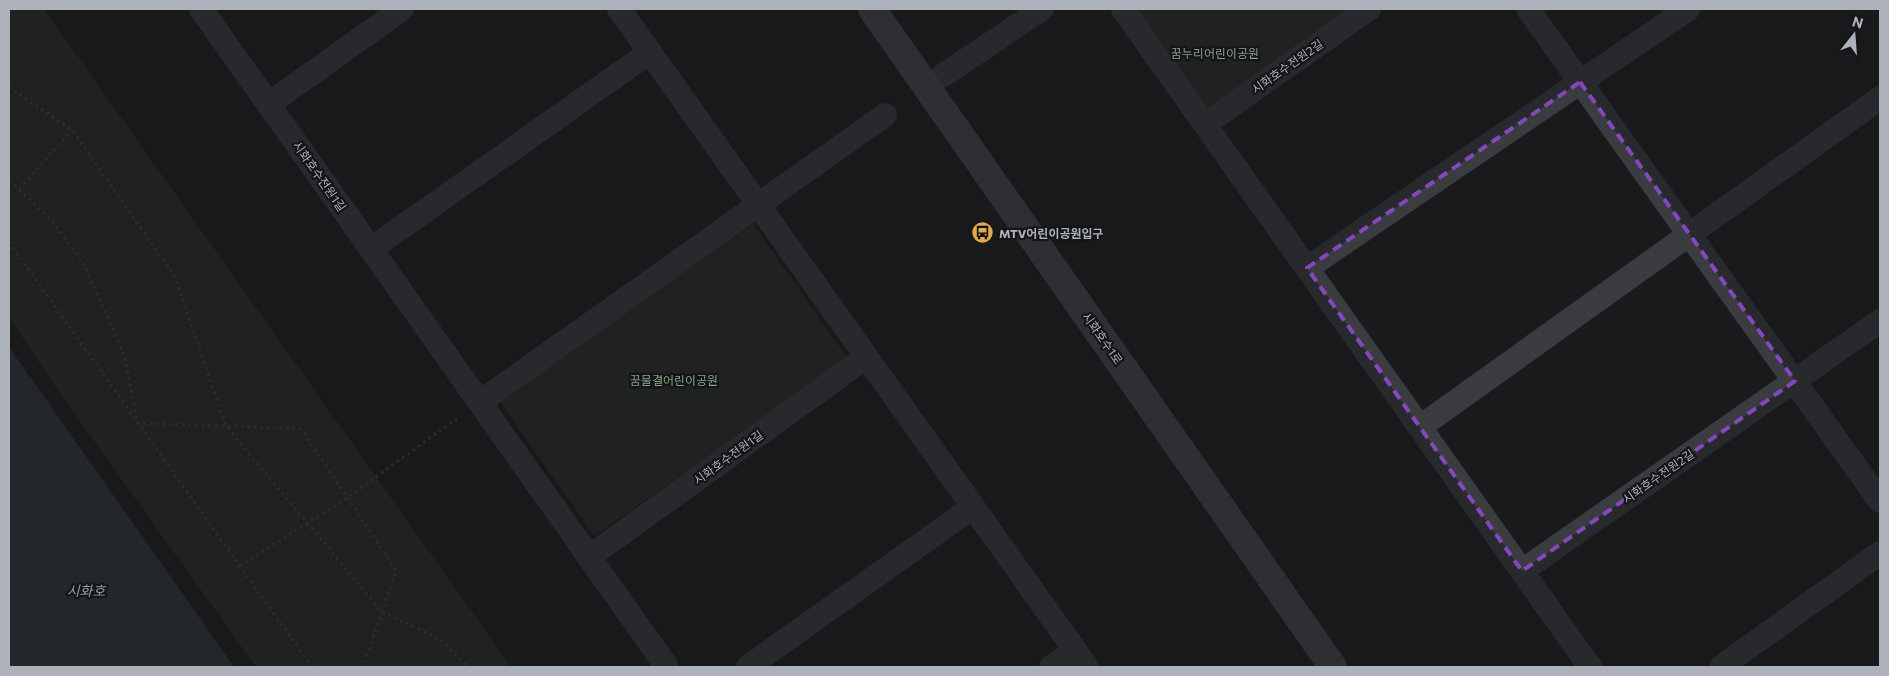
<svg xmlns="http://www.w3.org/2000/svg" width="1889" height="676" font-family="Commissioner,'Noto Sans KR',sans-serif">
<style>
.green{fill:#262e26}
.water{fill:#30393f}
.lines{fill:none;stroke-linecap:round;stroke-linejoin:round}
.path{stroke:#414347;stroke-width:3;stroke-dasharray:2.5 4;stroke-linecap:butt}
.street{stroke:#3b3c40;stroke-width:24}
.secondary{stroke:#494b50;stroke-width:28}
.marked{fill:none;stroke:#8547be;stroke-width:4;stroke-dasharray:10 6;stroke-linejoin:round}
.labels{text-anchor:middle;dominant-baseline:central;stroke-width:4.5;stroke-linejoin:round;paint-order:stroke}
.park-label{font-size:12px;fill:#86a387;stroke:#141516}
.street-label{font-size:12px;fill:#adb1ba;stroke:#141516}
.poi-label{font-size:12px;font-weight:bold;fill:#adb1ba;stroke:#141516;text-anchor:start}
.water-label{font-size:14px;font-style:italic;fill:#889fb1;stroke:#141516}
</style>
<rect width="100%" height="100%" fill="#191a1b"/>
<!-- green -->
<g class="green">
<polygon points="9,9 44,9 511,667 256,667 59,392 9,317"/>
<polygon points="1130,9 1353,9 1206,114"/>
<polygon points="753,224 848,359 594,536 499,400"/>
</g>
<!-- water -->
<polygon class="water" points="9,347 234,667 9,667"/>
<g class="lines">
<!-- path -->
<g class="path">
<polyline points="9,87 72,130 175,277 226,426 382,612 440,639 468,667"/>
<polyline points="9,182 13,184 52,221 83,263 124,354 138,423 301,429 396,570 363,667"/>
<polyline points="19,189 72,130"/>
<polyline points="9,242 312,667"/>
<polyline points="240,566 347,498 459,417"/>
</g>
<!-- street -->
<g class="street">
<polyline points="201,9 667,667"/>
<polyline points="619,9 1087,667"/>
<polyline points="1123,9 1590,667"/>
<polyline points="1528,9 1880,501"/>
<polyline points="942,76 1042,9"/>
<polyline points="269,104 402,9"/>
<polyline points="1205,124 1369,9"/>
<polyline points="371,249 650,52"/>
<polyline points="1307,268 1688,9"/>
<polyline points="480,402 885,115"/>
<polyline points="1420,427 1880,98"/>
<polyline points="589,557 866,357"/>
<polyline points="1522,571 1880,321"/>
<polyline points="748,667 973,507"/>
<polyline points="1051,667 1075,650"/>
<polyline points="1721,667 1880,553"/>
</g>
<!-- secondary -->
<polyline class="secondary" points="872,9 1333,667"/>
</g>
<!-- marked area -->
<path d="M0 0H1889V676H0ZM 1580,82 L 1795,381 L 1522,571 L 1307,268 Z" fill="#191a1b" fill-opacity=".55" fill-rule="evenodd"/>
<path class="marked" d="M 1580,82 L 1795,381 L 1522,571 L 1307,268 Z"/>
<!-- icons -->
<defs>
<symbol id="bus-disc" viewBox="-11 -11 22 22"><circle r="9.5" fill="#e3a94a" stroke="#141516"/><path d="M-5-6H5V4H4V6H2V4H-2V6H-4V4H-5ZM-3.5-4V0h7V-4ZM-3.5 1.2v1.5H-2V1.2ZM2 1.2v1.5H3.5V1.2Z" fill="#111"/></symbol>
</defs>
<g fill-rule="evenodd">
<use href="#bus-disc" x="970" y="220" width="25" height="25"/>
</g>
<g class="labels">
<!-- park labels -->
<g class="park-label">
<text x="1215" y="53">꿈누리어린이공원</text>
<text x="674" y="380">꿈물결어린이공원</text>
</g>
<!-- street labels -->
<g class="street-label">
<text transform="translate(1287 66) rotate(-35)">시화호수전원2길</text>
<text transform="translate(320 176) rotate(55)">시화호수전원1길</text>
<text transform="translate(1103 338) rotate(55)">시화호수1로</text>
<text transform="translate(728 457) rotate(-36)">시화호수전원1길</text>
<text transform="translate(1658 476) rotate(-35)">시화호수전원2길</text>
</g>
<!-- poi labels -->
<g class="poi-label">
<text x="999" y="233">MTV어린이공원입구</text>
</g>
<!-- water labels -->
<g class="water-label">
<text x="86" y="590">시화호</text>
</g>
</g>
<!-- border -->
<rect width="1889" height="676" fill="none" stroke="#adb1ba" stroke-width="20"/>
<!-- north arrow -->
<g transform="translate(1854 35) rotate(17)" stroke="#141516" stroke-width="4" paint-order="stroke">
<path d="M0-4L9 19L0 12L-9 19Z" fill="#adb1ba"/>
<text y="-8" font-size="14" font-weight="bold" text-anchor="middle" fill="#adb1ba">N</text>
</g>
</svg>
